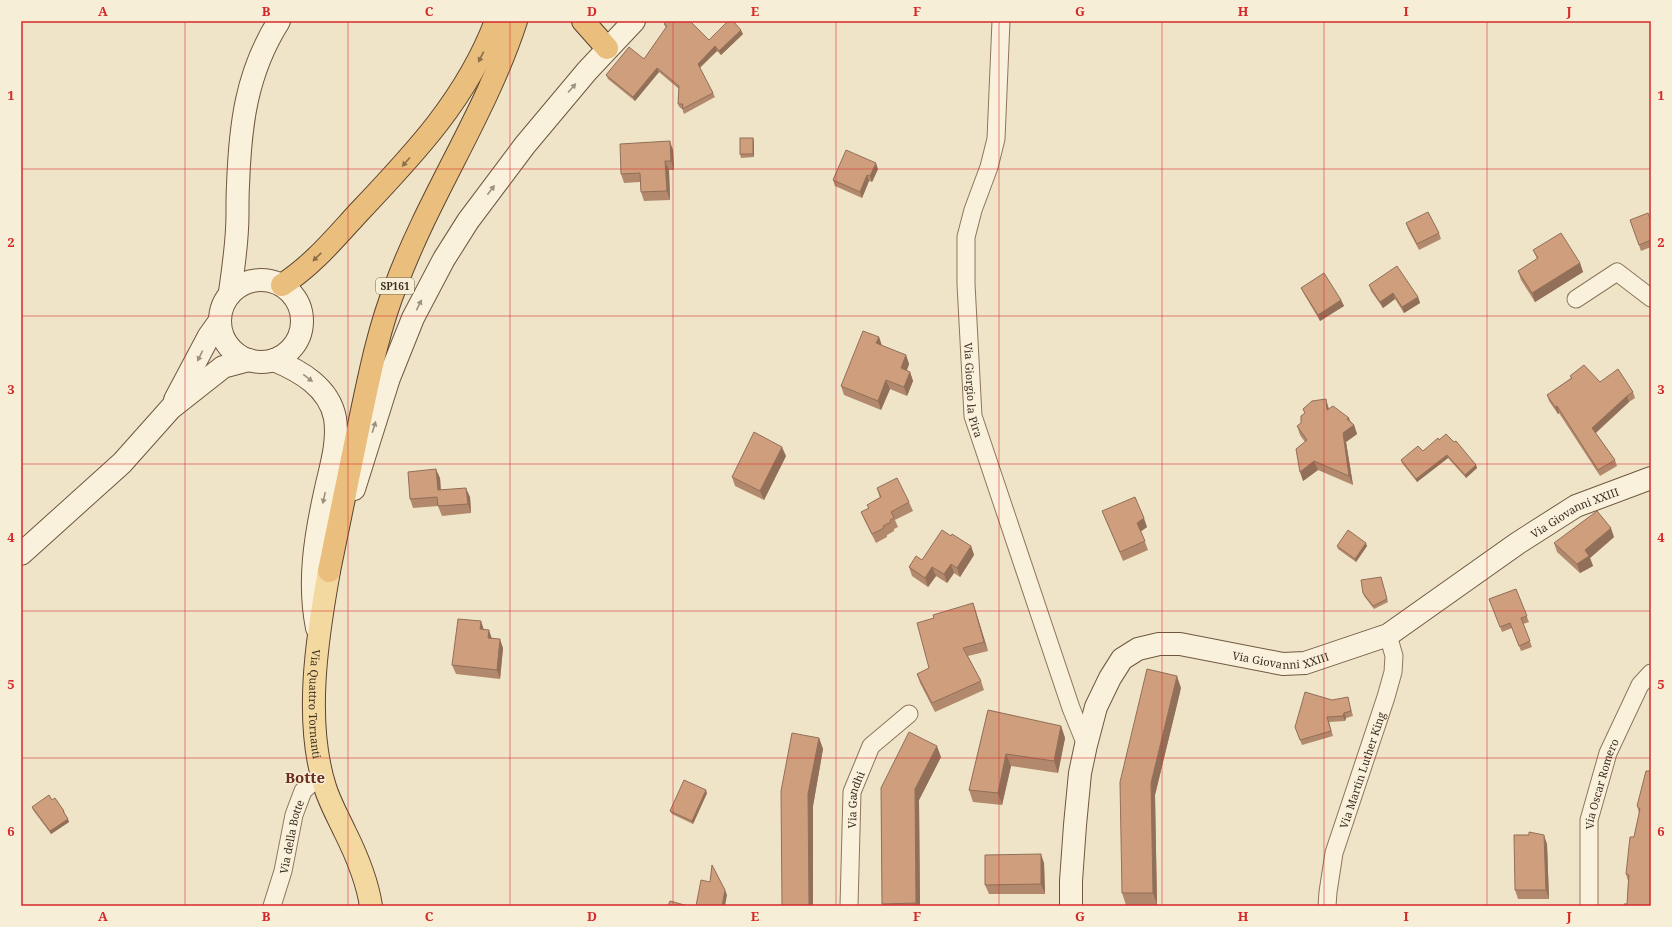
<svg xmlns="http://www.w3.org/2000/svg" width="1672" height="927" font-family="'Noto Serif',serif">
<style>
.lines{fill:none;stroke-linecap:round;stroke-linejoin:round}
.minor-casing{stroke:#8d765c;stroke-width:19}
.secondary-casing{stroke:#6f573f;stroke-width:24}
.primary-casing{stroke:#5b4430;stroke-width:24}
.trunk-casing{stroke:#5b4430;stroke-width:24}
.minor{stroke:#faf1dc;stroke-width:17}
.secondary{stroke:#faf1dc;stroke-width:22}
.primary{stroke:#f3d9a0;stroke-width:22}
.trunk{stroke:#eabe7c;stroke-width:22}
.wall{fill:#b2896c}
.shaded-wall{fill:#916f58}
.building{fill:#cf9f7d;stroke:#916f58}
.oneway{fill:#8b6f49}
.oneway2{fill:#9c907e}
.grid{fill:none;stroke:#d62828;stroke-width:1;stroke-opacity:0.55}
.labels{text-anchor:middle;dominant-baseline:central;stroke-width:3;stroke-linejoin:round;paint-order:stroke}
.shield{fill:#f7eed8;stroke:#756857;stroke-width:1}
.shield-label{font-size:10px;font-weight:bold;fill:#3d2e20}
.street-label{font-size:11px;fill:#3d2e20;stroke:#f7eed8}
.district-label{font-size:15px;font-weight:bold;fill:#6b2e1e;stroke:#f7eed8}
.neatline{fill:none;stroke:#d62828;stroke-width:1.5}
.grid-label{font-size:13px;text-anchor:middle;font-weight:bold;fill:#d62828}
</style>
<rect width="100%" height="100%" fill="#f0e4c8"/>
<g class="lines">
<defs>
<g id="minor">
<path id="s1" d="M 1001,21 L 996,139 L 989,167 L 973,210 L 966,237 L 966,284 L 973,416 L 1071,708 L 1086,745"/>
<polyline points="1576,299 1617,272 1651,298"/>
<path id="s2" d="M 272,906 L 283,871 L 294,815 L 303,791 L 321,774"/>
<path id="s3" d="M 849,906 L 852,792 L 871,746 L 909,714"/>
<path id="s4" d="M 1327,906 L 1328,892 L 1334,853 L 1386,697 L 1393,672 L 1394,656 L 1388,635"/>
<path id="s5" d="M 1589,906 L 1589,820 L 1608,753 L 1640,685 L 1651,673"/>
</g>
<g id="secondary">
<circle cx="261" cy="321" r="41"/>
<path d="M 230,292 C 233,271 236,250 237,229 C 238,215 237,201 238,186 C 240,126 246,73 279,21"/>
<path d="M 274,360 C 300,371 329,387 335,418 C 339,443 330,469 325,493 C 315,538 308,583 317,628"/>
<polyline points="175,400 209,336 219,322"/>
<polyline points="354,489 389,378 413,318 444,259 468,221 525,145 587,71 634,21"/>
<polyline points="21,554 122,463 171,408 223,367 249,360"/>
<path id="s6" d="M 1071,906 L 1071,881 L 1075,825 L 1080,773 L 1086,745 L 1096,707 L 1110,678 L 1122,659 L 1138,649 L 1159,644 L 1180,644 L 1283,664 L 1305,663 L 1388,635 L 1518,543 L 1576,506 L 1651,478"/>
</g>
<g id="primary">
<path id="s7" d="M 329,571 C 317,638 304,721 325,787 C 330,803 338,817 345,832 C 357,856 367,880 371,906"/>
</g>
<g id="trunk">
<polyline points="583,21 607,48"/>
<path d="M 282,285 C 313,265 335,238 359,212 C 415,153 467,98 496,21"/>
<path d="M 329,571 C 339,522 349,474 359,425 C 369,378 378,330 396,285 C 430,194 486,113 516,21"/>
</g>
</defs>
<!-- minor casing -->
<use href="#minor" class="minor-casing"/>
<!-- secondary casing -->
<use href="#secondary" class="secondary-casing"/>
<!-- primary casing -->
<use href="#primary" class="primary-casing"/>
<!-- trunk casing -->
<use href="#trunk" class="trunk-casing"/>
<!-- minor -->
<use href="#minor" class="minor"/>
<!-- secondary -->
<use href="#secondary" class="secondary"/>
<!-- primary -->
<use href="#primary" class="primary"/>
<!-- trunk -->
<use href="#trunk" class="trunk"/>
</g>
<!-- wall -->
<g class="wall">
<polygon points="664,24 709,40 743,34 721,55 717,51 700,68 713,93 715,97 684,114 682,108 680,108 678,104 679,89 659,72 635,101 608,79 606,75 644,59 666,28"/>
<polygon points="754,141 754,157 741,158 740,154"/>
<polygon points="673,150 674,170 669,170 670,200 644,201 641,192 640,182 624,183 621,174"/>
<polygon points="878,169 872,182 869,181 862,198 835,186 833,180"/>
<polygon points="1630,220 1651,221 1651,247 1641,251"/>
<polygon points="1406,223 1439,233 1441,239 1419,250 1408,229"/>
<polygon points="1533,250 1580,263 1583,272 1535,302 1521,280 1518,271 1537,259"/>
<polygon points="1369,285 1418,297 1420,303 1404,313 1395,299 1383,308 1371,291"/>
<polygon points="1301,288 1341,300 1344,306 1320,321 1304,294"/>
<polygon points="879,337 882,346 906,355 909,364 907,370 910,372 913,381 907,396 890,389 881,410 844,395 841,386"/>
<polygon points="1570,376 1600,382 1633,392 1635,398 1629,402 1596,433 1615,460 1617,466 1600,476 1559,413 1558,414 1549,401 1547,395 1571,378"/>
<polygon points="1303,409 1329,409 1350,421 1354,425 1357,434 1346,442 1353,485 1318,470 1303,481 1305,442 1300,435 1297,426 1301,423 1305,413"/>
<polygon points="1439,440 1454,442 1476,465 1477,468 1466,478 1448,458 1417,482 1402,463 1401,460 1423,451"/>
<polygon points="786,456 764,500 735,486 732,477"/>
<polygon points="440,478 441,490 470,497 471,513 442,516 438,506 413,508 410,499"/>
<polygon points="877,488 909,502 913,511 895,520 898,527 894,529 894,531 887,535 887,537 876,543 865,521 861,512 869,508 867,505 880,498"/>
<polygon points="1102,511 1147,527 1141,531 1148,550 1123,561"/>
<polygon points="951,536 971,546 974,555 960,577 954,573 947,583 936,576 928,587 912,576 909,567 922,560"/>
<polygon points="1614,537 1590,558 1593,566 1580,573 1557,552 1554,543"/>
<polygon points="1337,546 1367,546 1356,562 1338,549"/>
<polygon points="1381,577 1388,602 1374,609 1364,596 1363,593"/>
<polygon points="1516,589 1529,622 1523,624 1532,647 1521,651 1512,628 1502,632 1489,599"/>
<polygon points="973,603 988,651 968,656 981,681 984,690 935,712 920,683 917,674 929,668 934,618"/>
<polygon points="484,629 492,638 503,648 500,679 456,674 452,665"/>
<polygon points="1181,688 1155,795 1157,905 1126,905 1122,893"/>
<polygon points="1332,700 1349,702 1353,716 1346,718 1345,721 1329,722 1333,736 1302,745 1295,727"/>
<polygon points="988,710 1061,726 1065,738 1058,773 1011,766 1002,805 973,802 969,790"/>
<polygon points="819,738 823,749 813,806 813,906 782,906"/>
<polygon points="941,757 919,800 920,906 883,906 882,904 881,788"/>
<polygon points="1650,771 1627,904 1628,881 1626,874 1639,813 1637,806"/>
<polygon points="707,793 693,824 672,814 670,811"/>
<polygon points="52,800 64,811 65,814 69,822 51,834 33,810 32,807"/>
<polygon points="1547,844 1549,899 1518,899 1515,890"/>
<polygon points="1044,863 1045,894 989,894 985,885"/>
</g>
<!-- shaded-wall -->
<g class="shaded-wall">
<polygon points="741,30 743,34 721,55 719,51"/>
<polygon points="715,46 717,51 699,68 698,64"/>
<polygon points="657,68 659,72 635,101 633,97"/>
<polygon points="753,138 754,141 754,157 753,154"/>
<polygon points="670,141 673,150 674,170 671,161"/>
<polygon points="665,161 669,170 670,200 667,191"/>
<polygon points="876,163 878,169 872,182 870,176"/>
<polygon points="867,175 869,181 862,198 860,192"/>
<polygon points="1580,263 1583,272 1535,302 1532,293"/>
<polygon points="1393,293 1395,299 1383,308 1380,302"/>
<polygon points="1418,297 1420,303 1404,313 1402,307"/>
<polygon points="1341,300 1344,306 1320,321 1318,315"/>
<polygon points="879,337 882,346 876,343"/>
<polygon points="906,355 909,364 904,377 901,368"/>
<polygon points="910,372 913,381 907,396 904,387"/>
<polygon points="886,380 890,389 881,410 878,401"/>
<polygon points="1627,396 1629,402 1594,434 1592,428"/>
<polygon points="1326,399 1329,409 1330,419 1327,410"/>
<polygon points="1557,406 1559,413 1558,414 1555,407"/>
<polygon points="1349,418 1352,426 1354,425 1357,434 1346,442 1353,485 1349,476 1343,433 1347,419"/>
<polygon points="782,447 786,456 764,500 760,491"/>
<polygon points="1447,455 1448,458 1417,482 1416,479"/>
<polygon points="1314,461 1318,470 1303,481 1300,472"/>
<polygon points="1476,465 1477,468 1466,478 1465,475"/>
<polygon points="436,469 440,478 441,499 438,490"/>
<polygon points="466,488 470,497 471,513 468,504"/>
<polygon points="1144,518 1147,527 1140,532 1137,523"/>
<polygon points="1611,528 1614,537 1590,558 1593,566 1580,573 1577,564 1585,550"/>
<polygon points="1366,543 1367,546 1356,562 1355,559"/>
<polygon points="971,546 974,555 960,577 957,568"/>
<polygon points="951,564 954,573 947,583 944,574"/>
<polygon points="932,567 936,576 928,587 925,578"/>
<polygon points="973,603 976,612 988,651 984,642"/>
<polygon points="481,621 484,630 480,629"/>
<polygon points="489,630 492,639 488,638"/>
<polygon points="500,639 503,648 500,679 497,670"/>
<polygon points="1177,676 1181,688 1155,795 1157,905 1153,893 1151,783"/>
<polygon points="1344,713 1346,718 1345,721 1343,716"/>
<polygon points="1061,726 1065,738 1058,773 1054,761"/>
<polygon points="819,738 823,749 813,806 813,906 809,906 808,794"/>
<polygon points="937,746 941,757 919,800 920,906 917,906 916,903 915,789"/>
<polygon points="1006,754 1011,766 1002,805 998,793"/>
<polygon points="706,790 707,793 693,824 692,821"/>
<polygon points="68,819 69,822 51,834 50,831"/>
<polygon points="1544,835 1547,844 1549,899 1546,890"/>
<polygon points="1041,854 1044,863 1045,894 1041,884"/>
<polygon points="725,890 727,895 725,906 722,906"/>
</g>
<!-- building -->
<g class="building">
<polygon points="667,21 690,21 709,40 728,21 733,21 741,30 719,51 715,46 698,64 713,93 682,109 683,104 678,104 679,86 657,68 633,97 606,75 629,47 644,59 667,26 664,24"/>
<rect x="740" y="138" width="13" height="16"/>
<polygon points="670,141 671,161 665,161 667,191 641,192 640,173 621,174 620,144"/>
<polygon points="846,150 876,163 870,176 867,175 860,192 833,180"/>
<polygon points="1428,212 1439,233 1417,244 1406,223"/>
<polygon points="1648,213 1651,221 1651,240 1639,245 1630,220"/>
<polygon points="1561,233 1580,263 1532,293 1518,271 1538,258 1533,250"/>
<polygon points="1397,266 1418,297 1402,307 1393,293 1380,302 1369,285"/>
<polygon points="1324,273 1341,300 1318,315 1301,288"/>
<polygon points="863,331 879,337 876,343 906,355 901,368 910,372 904,387 886,380 878,401 841,386"/>
<polygon points="1584,365 1600,382 1618,369 1633,392 1627,396 1592,428 1615,460 1598,470 1557,406 1555,407 1547,395 1572,378 1570,376"/>
<polygon points="1326,399 1327,410 1333,406 1349,418 1347,419 1354,425 1343,433 1349,476 1314,461 1300,472 1296,449 1307,440 1297,426 1301,423 1301,416 1305,413 1303,409 1312,401"/>
<polygon points="754,432 782,447 760,491 732,477"/>
<polygon points="1446,434 1454,442 1456,441 1476,465 1465,475 1447,455 1416,479 1401,460 1418,446 1423,451 1438,438 1439,440"/>
<polygon points="436,469 438,490 466,488 468,504 438,506 437,497 410,499 408,472"/>
<polygon points="897,478 909,502 891,512 894,518 890,520 891,522 883,526 884,528 872,534 861,512 869,508 867,505 881,497 877,488"/>
<polygon points="1135,497 1144,518 1137,523 1145,541 1120,552 1102,511"/>
<polygon points="1597,511 1611,528 1585,550 1589,556 1577,564 1554,543"/>
<polygon points="942,530 951,536 952,534 971,546 957,568 951,564 944,574 932,567 925,578 909,567 916,556 922,560"/>
<polygon points="1348,530 1366,543 1355,559 1337,546"/>
<polygon points="1381,577 1387,599 1373,606 1363,593 1361,580"/>
<polygon points="1516,589 1527,616 1521,618 1530,641 1519,646 1510,623 1500,627 1489,599"/>
<polygon points="973,603 984,642 963,648 981,681 932,703 917,674 929,668 917,623 934,618 933,615"/>
<polygon points="458,619 481,621 480,629 489,630 488,638 500,639 497,670 452,665"/>
<polygon points="1147,669 1177,676 1151,783 1153,893 1122,893 1120,782"/>
<polygon points="1305,692 1332,700 1348,697 1351,711 1344,713 1343,716 1327,717 1331,731 1300,740 1295,727"/>
<polygon points="988,710 1061,726 1054,761 1006,754 998,793 969,790"/>
<polygon points="909,732 937,746 915,789 916,903 882,904 881,788"/>
<polygon points="792,733 819,738 808,794 809,905 782,906 781,791"/>
<polygon points="1651,767 1651,906 1624,906 1624,904 1627,904 1629,875 1626,874 1630,837 1634,837 1640,809 1637,806 1646,771 1650,771"/>
<polygon points="684,780 706,790 692,821 670,811"/>
<polygon points="49,795 52,800 55,798 64,811 63,811 68,819 50,831 32,807"/>
<polygon points="1529,832 1544,835 1546,890 1515,890 1514,835 1529,835"/>
<polygon points="1041,854 1041,884 985,885 985,855"/>
<polygon points="712,865 725,890 722,906 696,906 701,880 710,882"/>
<polygon points="670,901 688,906 668,906"/>
</g>
<!-- one-way arrows -->
<defs><path id="oneway-solid" d="M-6-.8H1V-3.2L6.5 0L1 3.2V.8H-6Z"/></defs>
<g class="oneway">
<use href="#oneway-solid" transform="translate(481 57) rotate(116)"/>
<use href="#oneway-solid" transform="translate(406 162) rotate(131)"/>
<use href="#oneway-solid" transform="translate(317 257) rotate(136)"/>
</g>
<g class="oneway2">
<use href="#oneway-solid" transform="translate(572 88) rotate(-49)"/>
<use href="#oneway-solid" transform="translate(491 190) rotate(-53)"/>
<use href="#oneway-solid" transform="translate(419 305) rotate(-64)"/>
<use href="#oneway-solid" transform="translate(200 356) rotate(116)"/>
<use href="#oneway-solid" transform="translate(308 378) rotate(38)"/>
<use href="#oneway-solid" transform="translate(374 427) rotate(-73)"/>
<use href="#oneway-solid" transform="translate(324 498) rotate(102)"/>
</g>
<!-- grid -->
<path class="grid" d="M 185,21 L 185,906M 348,21 L 348,906M 510,21 L 510,906M 673,21 L 673,906M 836,21 L 836,906M 999,21 L 999,906M 1162,21 L 1162,906M 1324,21 L 1324,906M 1487,21 L 1487,906M 21,169 L 1651,169M 21,316 L 1651,316M 21,464 L 1651,464M 21,611 L 1651,611M 21,758 L 1651,758"/>
<g class="labels">
<!-- shield labels -->
<rect class="shield" x="376" y="278" width="38" height="16" rx="3"/>
<g class="shield-label">
<text x="395" y="286">SP161</text>
</g>
<!-- street labels -->
<g class="street-label">
<text stroke="none"><textPath href="#s1" startOffset="374">Via Giorgio la Pira</textPath></text>
<text stroke="none"><textPath href="#s6" startOffset="756">Via Giovanni XXIII</textPath></text>
<text stroke="none"><textPath href="#s6" startOffset="420">Via Giovanni XXIII</textPath></text>
<text stroke="none"><textPath href="#s7" startOffset="134">Via Quattro Tornanti</textPath></text>
<text stroke="none"><textPath href="#s4" startOffset="141">Via Martin Luther King</textPath></text>
<text stroke="none"><textPath href="#s5" startOffset="124">Via Oscar Romero</textPath></text>
<text stroke="none"><textPath href="#s3" startOffset="107">Via Gandhi</textPath></text>
<text stroke="none"><textPath href="#s2" startOffset="72">Via della Botte</textPath></text>
</g>
<!-- district labels -->
<g class="district-label">
<text x="305" y="777">Botte</text>
</g>
</g>
<!-- border -->
<rect width="1672" height="927" fill="none" stroke="#f7eed8" stroke-width="44"/>
<rect x="22" y="22" width="1628" height="883" class="neatline"/>
<g class="grid-label">
<text x="103" y="16">A</text>
<text x="266" y="16">B</text>
<text x="429" y="16">C</text>
<text x="592" y="16">D</text>
<text x="755" y="16">E</text>
<text x="917" y="16">F</text>
<text x="1080" y="16">G</text>
<text x="1243" y="16">H</text>
<text x="1406" y="16">I</text>
<text x="1569" y="16">J</text>
<text x="11" y="100">1</text>
<text x="1661" y="100">1</text>
<text x="11" y="247">2</text>
<text x="1661" y="247">2</text>
<text x="11" y="394">3</text>
<text x="1661" y="394">3</text>
<text x="11" y="542">4</text>
<text x="1661" y="542">4</text>
<text x="11" y="689">5</text>
<text x="1661" y="689">5</text>
<text x="11" y="836">6</text>
<text x="1661" y="836">6</text>
<text x="103" y="921">A</text>
<text x="266" y="921">B</text>
<text x="429" y="921">C</text>
<text x="592" y="921">D</text>
<text x="755" y="921">E</text>
<text x="917" y="921">F</text>
<text x="1080" y="921">G</text>
<text x="1243" y="921">H</text>
<text x="1406" y="921">I</text>
<text x="1569" y="921">J</text>
</g>
</svg>
